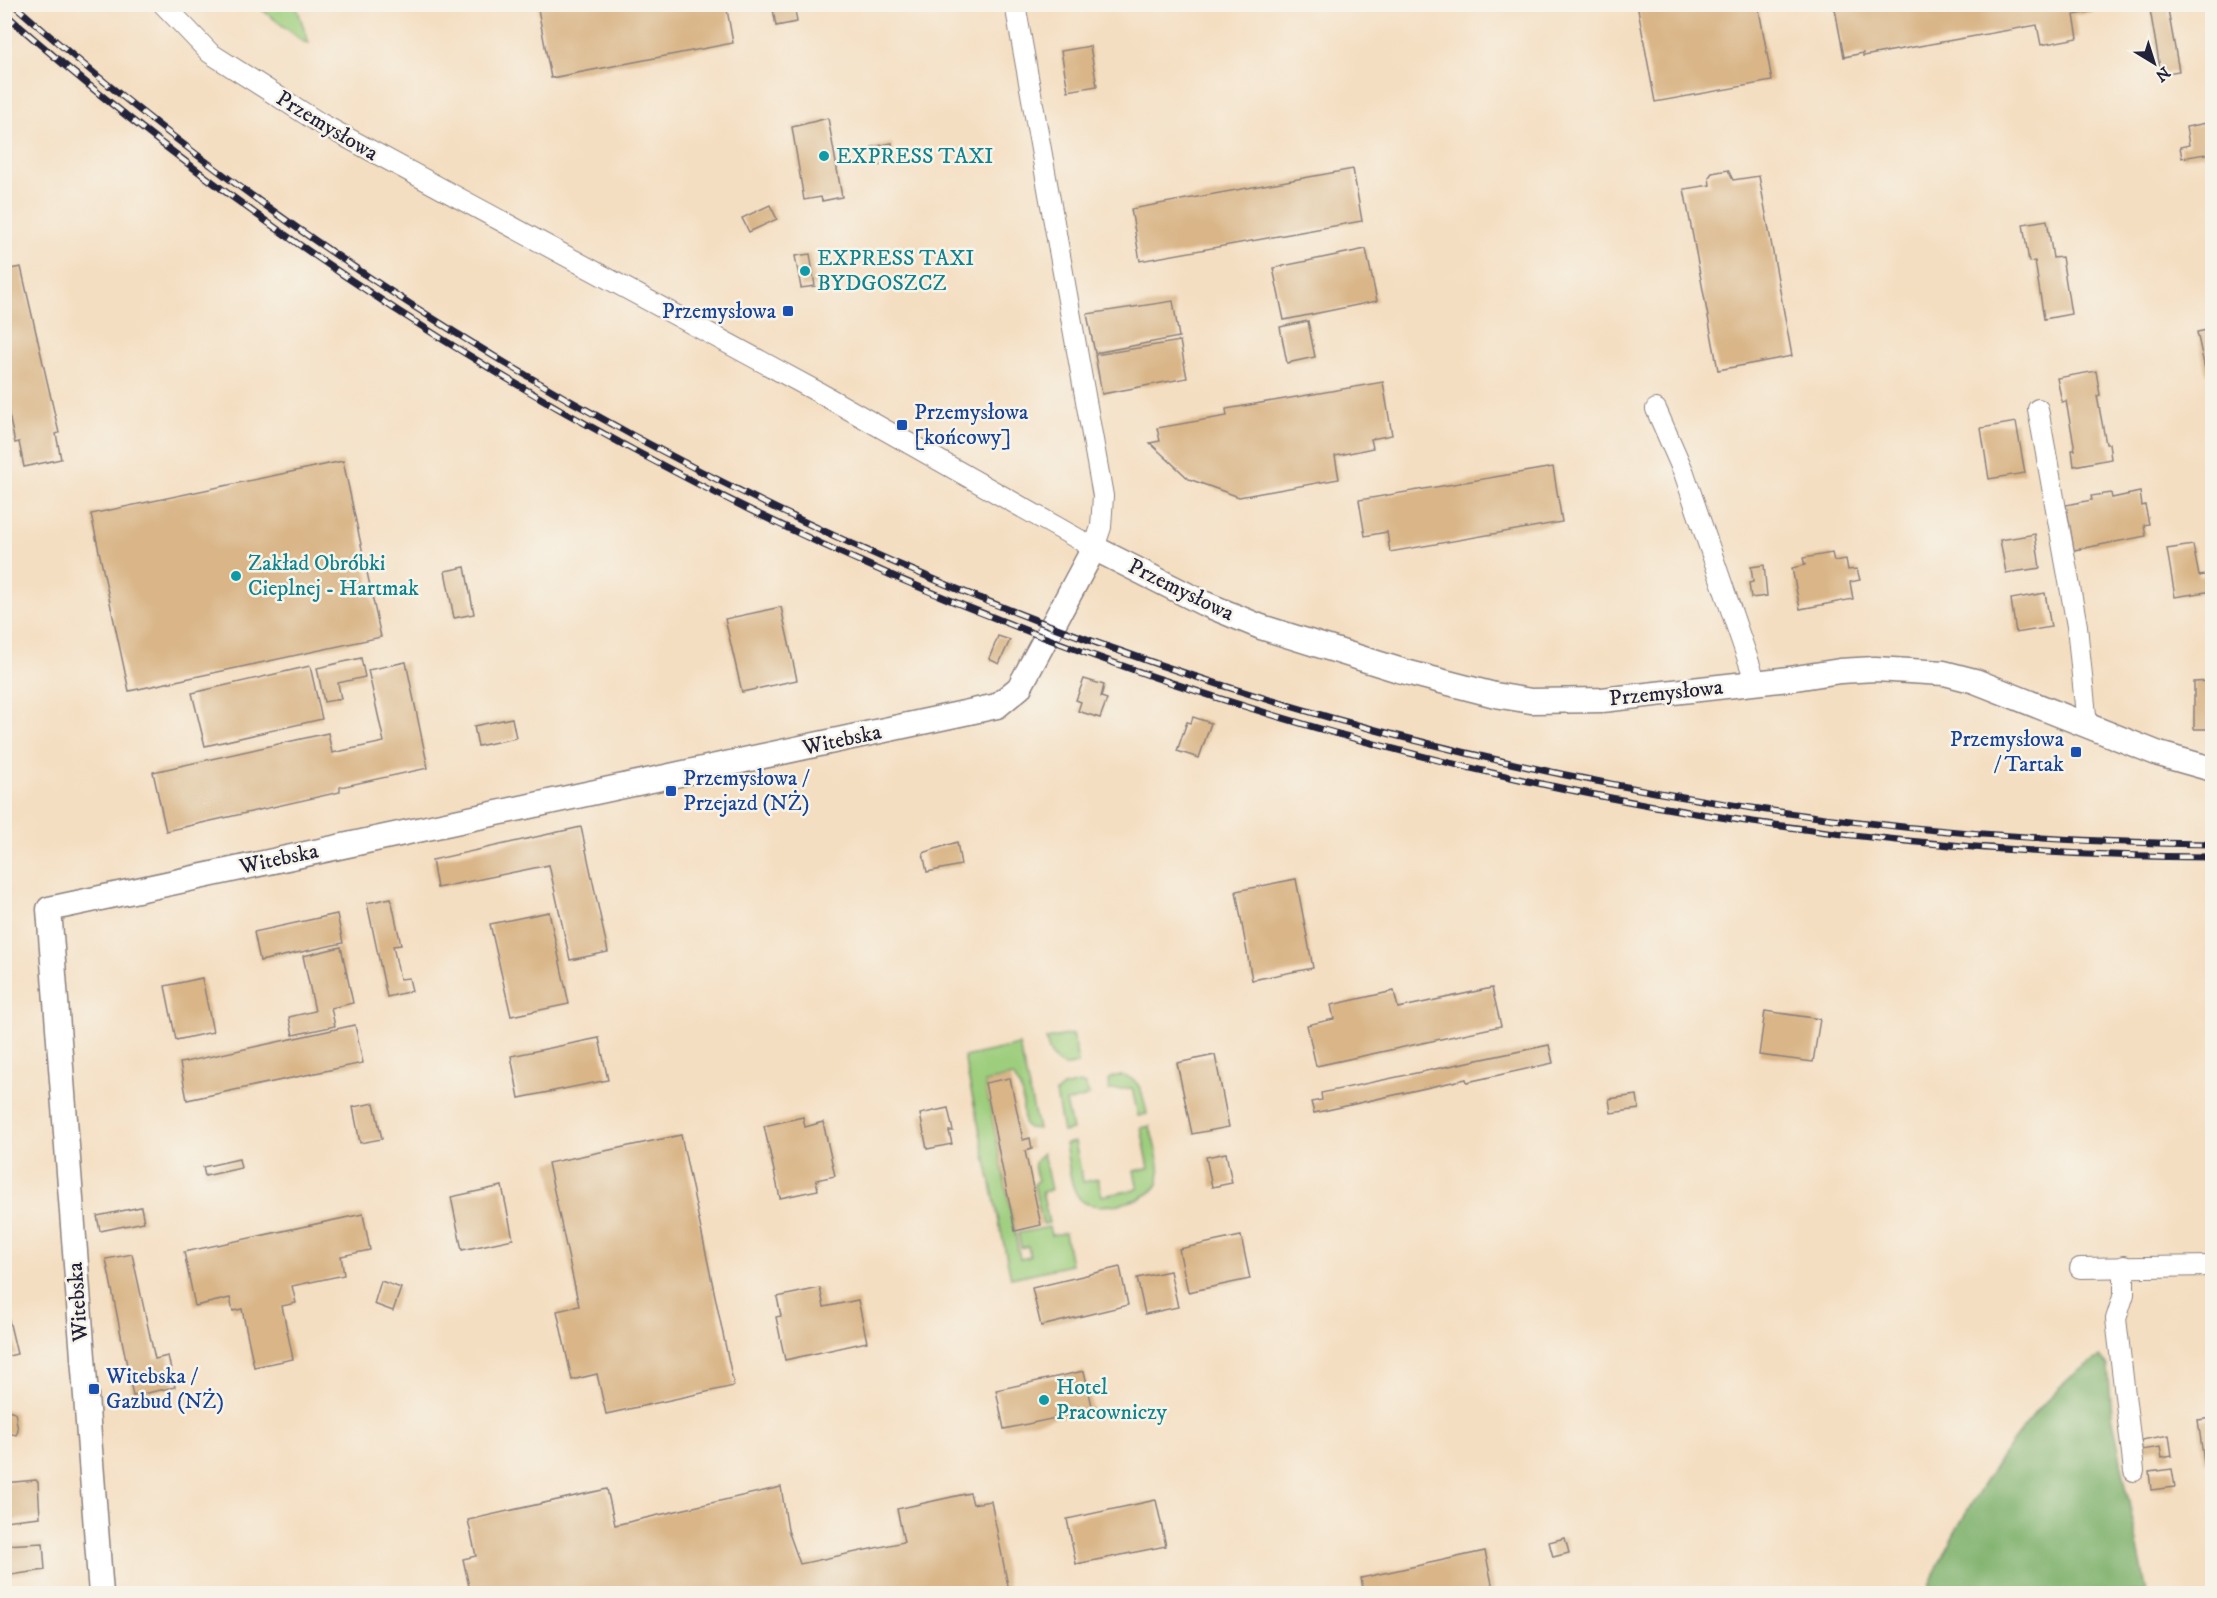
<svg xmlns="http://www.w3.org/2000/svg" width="2217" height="1598" font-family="'IM FELL DW Pica',serif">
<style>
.green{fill:#9dce7d;stroke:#60785c;stroke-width:1.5}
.forest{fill:#7eb16c;stroke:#506a54;stroke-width:1.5}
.building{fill:#d9b587}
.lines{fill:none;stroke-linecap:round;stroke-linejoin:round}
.minor-casing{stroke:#8b807e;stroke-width:22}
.tertiary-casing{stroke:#8b807e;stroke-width:27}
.minor{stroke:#fff;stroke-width:20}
.tertiary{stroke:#fff;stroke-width:24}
.rail-casing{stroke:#22223b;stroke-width:7}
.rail{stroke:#f7f3e8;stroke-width:4.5;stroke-dasharray:14;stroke-linecap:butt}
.culture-dot{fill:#0f9aa8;stroke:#f7f3e8;stroke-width:2}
.transit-dot{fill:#1a4fb4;stroke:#f7f3e8;stroke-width:2}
.labels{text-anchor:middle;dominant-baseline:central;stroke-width:5;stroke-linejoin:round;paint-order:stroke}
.street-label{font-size:22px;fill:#22223b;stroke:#f7f3e8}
.culture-label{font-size:22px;fill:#0d838f;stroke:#f7f3e8;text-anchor:start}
.transit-label{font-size:22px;fill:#164399;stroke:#f7f3e8;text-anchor:start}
</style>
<rect width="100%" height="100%" fill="#f7f3e8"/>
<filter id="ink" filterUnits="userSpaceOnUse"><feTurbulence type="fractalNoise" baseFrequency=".0167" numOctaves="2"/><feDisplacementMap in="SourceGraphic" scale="12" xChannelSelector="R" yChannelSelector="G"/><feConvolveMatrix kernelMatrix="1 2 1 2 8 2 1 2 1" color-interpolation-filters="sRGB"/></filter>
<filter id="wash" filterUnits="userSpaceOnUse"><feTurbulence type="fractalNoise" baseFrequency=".008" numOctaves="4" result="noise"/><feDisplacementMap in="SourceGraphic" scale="24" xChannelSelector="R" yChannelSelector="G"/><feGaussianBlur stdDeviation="1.35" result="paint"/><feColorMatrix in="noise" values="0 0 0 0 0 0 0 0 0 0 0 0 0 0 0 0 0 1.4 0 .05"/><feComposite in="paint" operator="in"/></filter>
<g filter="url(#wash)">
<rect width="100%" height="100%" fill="#f4dec1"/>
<!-- green -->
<g class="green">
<polygon points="256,5 296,5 309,43 304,42"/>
<path d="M 1073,1034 L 1078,1063 C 1059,1073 1049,1056 1046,1039 Z"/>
<polygon points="1019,1045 1038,1129 1028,1128 1024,1124 1022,1092 1013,1076 985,1082 1020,1259 1030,1257 1028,1246 1021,1248 1018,1233 1049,1227 1051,1235 1065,1233 1071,1265 1011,1278 964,1057"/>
<path d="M 1115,1076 C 1140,1073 1143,1094 1147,1114 L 1138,1116 L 1132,1088 L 1109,1090 L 1108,1080 Z"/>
<polygon points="1080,1083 1085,1085 1089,1094 1084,1098 1066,1102 1072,1130 1063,1132 1056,1093 1063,1087"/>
<path d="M 1150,1126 C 1153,1142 1162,1165 1159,1181 C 1155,1201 1096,1213 1082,1201 C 1069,1190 1069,1161 1065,1144 L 1075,1142 L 1083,1182 L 1098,1179 L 1102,1196 L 1138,1189 L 1134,1171 L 1149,1168 L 1141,1128 Z"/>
<path d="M 1043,1153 L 1051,1190 L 1042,1192 L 1049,1223 L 1043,1224 L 1034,1185 L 1038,1180 C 1033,1166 1032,1163 1043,1153 Z"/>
</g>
<!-- forest -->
<path class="forest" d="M 2100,1357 L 2108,1366 L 2112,1415 L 2147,1593 L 1926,1593 C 1954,1523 2032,1393 2100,1357 Z"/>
<g id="blocks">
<!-- building -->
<g class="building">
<polygon points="537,4 726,4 733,43 551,78"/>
<polygon points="772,4 794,4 797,22 776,26"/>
<polygon points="1637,4 1758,4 1772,81 1655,102"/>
<polygon points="1834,4 2106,4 2107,9 2074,15 2078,38 2041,45 2037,25 1863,56 1863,53 1844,57"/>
<polygon points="2149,4 2167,4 2179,71 2161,74"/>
<polygon points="1090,46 1097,86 1068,91 1061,51"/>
<polygon points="828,118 842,197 822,201 821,197 804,200 792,127"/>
<polygon points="2207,123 2212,153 2182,158 2180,147 2189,145 2186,127"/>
<polygon points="892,143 895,163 875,166 872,147"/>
<polygon points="1353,169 1362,221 1140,261 1131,209"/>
<polygon points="1728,170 1733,180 1759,176 1792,356 1718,370 1684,189 1710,185 1709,177 1712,173"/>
<polygon points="770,205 777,219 749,232 742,218"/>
<polygon points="2047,220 2053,258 2062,257 2071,314 2044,319 2035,261 2029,262 2023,224"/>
<polygon points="1366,249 1377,301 1284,320 1273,268"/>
<polygon points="810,254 815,286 801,288 795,256"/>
<polygon points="21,267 59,433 56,434 61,459 24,467 19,442 15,443 4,392 4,270"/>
<polygon points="1173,301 1179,337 1095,353 1087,314"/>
<polygon points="1308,321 1315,357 1287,363 1280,327"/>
<polygon points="2212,329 2212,373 2206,374 2197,332"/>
<polygon points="1180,341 1187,378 1102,394 1095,355"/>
<polygon points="2096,371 2100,395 2097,396 2106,444 2109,444 2111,459 2074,466 2072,450 2075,450 2066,401 2062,402 2057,378"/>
<polygon points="1383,382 1392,435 1371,439 1373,448 1335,456 1339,479 1239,497 1189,479 1150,443 1160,441 1157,428 1227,416 1226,409"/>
<polygon points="2016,422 2025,473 1989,479 1981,428"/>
<polygon points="343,461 381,637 129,691 91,514"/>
<polygon points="1553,467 1562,522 1390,552 1387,532 1365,536 1359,500"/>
<polygon points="2140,492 2142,506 2145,505 2149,524 2144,525 2146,536 2074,550 2066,505 2092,500 2091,496 2111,493 2112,498"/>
<polygon points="2035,534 2040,568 2006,573 2000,540"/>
<polygon points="2193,545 2199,576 2212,574 2212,591 2175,597 2167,549"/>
<polygon points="1832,553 1834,561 1846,559 1848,570 1857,569 1860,580 1850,582 1853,599 1800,609 1792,568 1805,565 1803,558"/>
<polygon points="1764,565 1767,596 1751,598 1749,583 1753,582 1751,567"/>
<polygon points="465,567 474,614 454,618 445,571"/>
<polygon points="2045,593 2051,627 2016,633 2011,599"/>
<polygon points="781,607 797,680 742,692 725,619"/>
<polygon points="998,636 1010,640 999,664 989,659"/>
<polygon points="361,658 365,677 338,683 341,699 324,702 317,668"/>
<polygon points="406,662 428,768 340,787 340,792 166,831 153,772 328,733 332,753 384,742 368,670"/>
<polygon points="310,666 322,719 205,746 192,693"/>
<polygon points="1084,679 1104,685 1101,697 1107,699 1100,718 1078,711 1081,702 1076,700"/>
<polygon points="2212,681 2212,729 2194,729 2194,682"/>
<polygon points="1193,717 1211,723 1199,758 1177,751 1187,722 1191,723"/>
<polygon points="512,718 516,738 478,746 474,726"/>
<polygon points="581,827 608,952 570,960 549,865 437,888 432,860"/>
<polygon points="957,842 961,865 927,872 923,853"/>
<polygon points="1296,879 1313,968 1252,980 1236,891"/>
<polygon points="391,898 401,945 393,946 400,979 409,978 412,991 387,997 367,903"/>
<polygon points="549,912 569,1004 511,1016 490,924"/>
<polygon points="337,914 343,943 260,961 254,932"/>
<polygon points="341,947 353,1003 331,1008 335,1026 293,1035 289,1017 315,1011 303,956"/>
<polygon points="202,978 213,1032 176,1040 165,986"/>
<polygon points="1492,988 1501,1026 1316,1066 1307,1025 1334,1019 1331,1005 1394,991 1398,1008"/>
<polygon points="1765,1011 1820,1019 1813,1062 1759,1055"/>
<polygon points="355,1025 363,1063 187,1100 180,1063"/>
<polygon points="599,1038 608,1080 519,1098 511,1056"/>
<polygon points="1549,1045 1553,1063 1467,1082 1466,1079 1314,1113 1311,1102 1322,1100 1321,1093"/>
<polygon points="1215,1055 1229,1127 1192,1134 1177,1063"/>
<polygon points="1010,1078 1023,1140 1030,1138 1032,1149 1025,1151 1041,1225 1015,1231 985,1083"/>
<polygon points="1637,1095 1639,1109 1611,1113 1609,1099"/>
<polygon points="374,1103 382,1139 360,1143 353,1107"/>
<polygon points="948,1108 953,1131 949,1131 952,1144 927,1149 920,1114"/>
<polygon points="803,1117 805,1127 823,1122 835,1176 816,1180 818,1190 780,1198 764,1126"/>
<polygon points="681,1135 734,1386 606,1414 597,1374 572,1380 557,1311 579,1306 548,1163"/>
<polygon points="1226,1153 1232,1183 1212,1187 1206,1157"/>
<polygon points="239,1159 241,1168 205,1176 203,1167"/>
<polygon points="502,1186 513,1239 462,1250 451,1197"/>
<polygon points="141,1207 144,1222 100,1231 97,1216"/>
<polygon points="363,1214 370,1250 341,1256 344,1275 292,1286 296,1303 282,1306 293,1359 254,1367 242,1309 233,1311 230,1298 195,1306 184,1252"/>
<polygon points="1241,1236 1250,1279 1188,1292 1179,1249"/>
<polygon points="4,1244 8,1244 12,1274 4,1275"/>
<polygon points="132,1254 155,1359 168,1356 175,1387 133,1396 106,1259"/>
<polygon points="1120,1267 1128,1305 1041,1326 1032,1288"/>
<polygon points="1170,1271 1178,1307 1145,1314 1137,1278"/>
<polygon points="381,1281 401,1288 393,1311 374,1304"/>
<polygon points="820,1288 824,1307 858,1300 867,1342 785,1360 776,1317 781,1316 777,1297"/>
<polygon points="4,1299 17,1354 4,1357"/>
<polygon points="1084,1371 1093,1410 1004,1429 996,1390"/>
<polygon points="4,1409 15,1412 18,1431 16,1435 4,1432"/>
<polygon points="2212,1418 2212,1462 2204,1463 2198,1420"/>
<polygon points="2169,1435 2172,1456 2162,1458 2160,1447 2142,1450 2141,1440"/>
<polygon points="2172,1469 2175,1487 2151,1490 2149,1472"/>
<polygon points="36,1480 38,1482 40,1517 4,1521 4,1483"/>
<polygon points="781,1487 788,1530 800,1564 904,1542 897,1509 970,1493 973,1504 991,1501 1009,1591 998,1593 464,1593 470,1591 463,1559 476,1556 468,1520 607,1489 615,1525"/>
<polygon points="1156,1500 1166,1546 1076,1564 1067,1519"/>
<polygon points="1565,1538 1569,1553 1553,1557 1549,1542"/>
<polygon points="43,1543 45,1570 4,1576 4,1545"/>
<polygon points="1485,1551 1494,1593 1364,1593 1361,1578"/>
</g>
</g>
</g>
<g filter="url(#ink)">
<use href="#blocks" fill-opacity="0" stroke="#8b807e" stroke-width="1.5"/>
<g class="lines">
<defs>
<g id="minor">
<polyline points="163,4 210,53 318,122 818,392 1094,548 1101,527 1103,496 1015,4"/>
<polyline points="1656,409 1684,473 1756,683"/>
<polyline points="2038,409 2077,626 2087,725"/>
<polyline points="2124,1266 2124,1294 2116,1319 2134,1471"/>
<polyline points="2080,1268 2212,1266"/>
</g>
<polyline id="tertiary" points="101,1594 49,909 997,706 1019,688 1094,548 1203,603 1261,627 1402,671 1495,695 1531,701 1602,700 1789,679 1840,671 1875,669 1944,673 1975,681 2159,754 2212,769"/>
</defs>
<!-- minor casing -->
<use href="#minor" class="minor-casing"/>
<!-- tertiary casing -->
<use href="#tertiary" class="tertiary-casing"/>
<!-- minor -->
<use href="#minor" class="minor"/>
<!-- tertiary -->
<use href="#tertiary" class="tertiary"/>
<defs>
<g id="rail">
<path d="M 13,4 C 616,536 1409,837 2212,844"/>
<path d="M 4,13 C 608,545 1407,853 2212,857"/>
</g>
</defs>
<!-- rail casing -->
<use href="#rail" class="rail-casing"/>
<!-- rail -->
<use href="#rail" class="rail"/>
</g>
</g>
<!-- markers -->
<g class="culture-dot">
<circle cx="824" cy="156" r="6"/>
<circle cx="805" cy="271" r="6"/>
<circle cx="236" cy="576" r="6"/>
<circle cx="1044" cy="1400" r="6"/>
</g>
<g class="transit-dot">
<rect x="782" y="305" width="12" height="12" rx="3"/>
<rect x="896" y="419" width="12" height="12" rx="3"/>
<rect x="2070" y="746" width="12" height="12" rx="3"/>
<rect x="665" y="785" width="12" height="12" rx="3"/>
<rect x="88" y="1383" width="12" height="12" rx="3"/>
</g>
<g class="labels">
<!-- street labels -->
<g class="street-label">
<text transform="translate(327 126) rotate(31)">Przemysłowa</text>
<text transform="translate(1181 590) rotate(26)">Przemysłowa</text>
<text transform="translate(1666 693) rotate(-6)">Przemysłowa</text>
<text transform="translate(842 740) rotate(-12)">Witebska</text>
<text transform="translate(279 859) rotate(-12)">Witebska</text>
<text transform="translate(78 1302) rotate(-94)">Witebska</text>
</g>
<!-- culture labels -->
<g class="culture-label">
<text x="836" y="156">EXPRESS TAXI</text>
<text x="817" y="258">EXPRESS TAXI<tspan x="817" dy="25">BYDGOSZCZ</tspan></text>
<text x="248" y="563">Zakład Obróbki<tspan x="248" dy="25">Cieplnej - Hartmak</tspan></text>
<text x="1056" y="1387">Hotel<tspan x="1056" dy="25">Pracowniczy</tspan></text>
</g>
<!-- transit labels -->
<g class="transit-label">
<text x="776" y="311" text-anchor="end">Przemysłowa</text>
<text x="914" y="412">Przemysłowa<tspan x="914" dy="25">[końcowy]</tspan></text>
<text x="2064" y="739" text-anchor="end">Przemysłowa<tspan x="2064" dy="25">/ Tartak</tspan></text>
<text x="683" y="778">Przemysłowa /<tspan x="683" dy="25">Przejazd (NŻ)</tspan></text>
<text x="106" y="1376">Witebska /<tspan x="106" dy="25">Gazbud (NŻ)</tspan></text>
</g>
</g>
<!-- margin -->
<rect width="2217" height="1598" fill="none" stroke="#f7f3e8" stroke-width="24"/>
<!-- north arrow -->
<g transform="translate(2154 63) rotate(142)" stroke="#f7f3e8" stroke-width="4.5" paint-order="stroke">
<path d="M0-4.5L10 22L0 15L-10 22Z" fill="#22223b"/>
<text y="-9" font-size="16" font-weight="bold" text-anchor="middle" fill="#22223b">N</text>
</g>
</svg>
